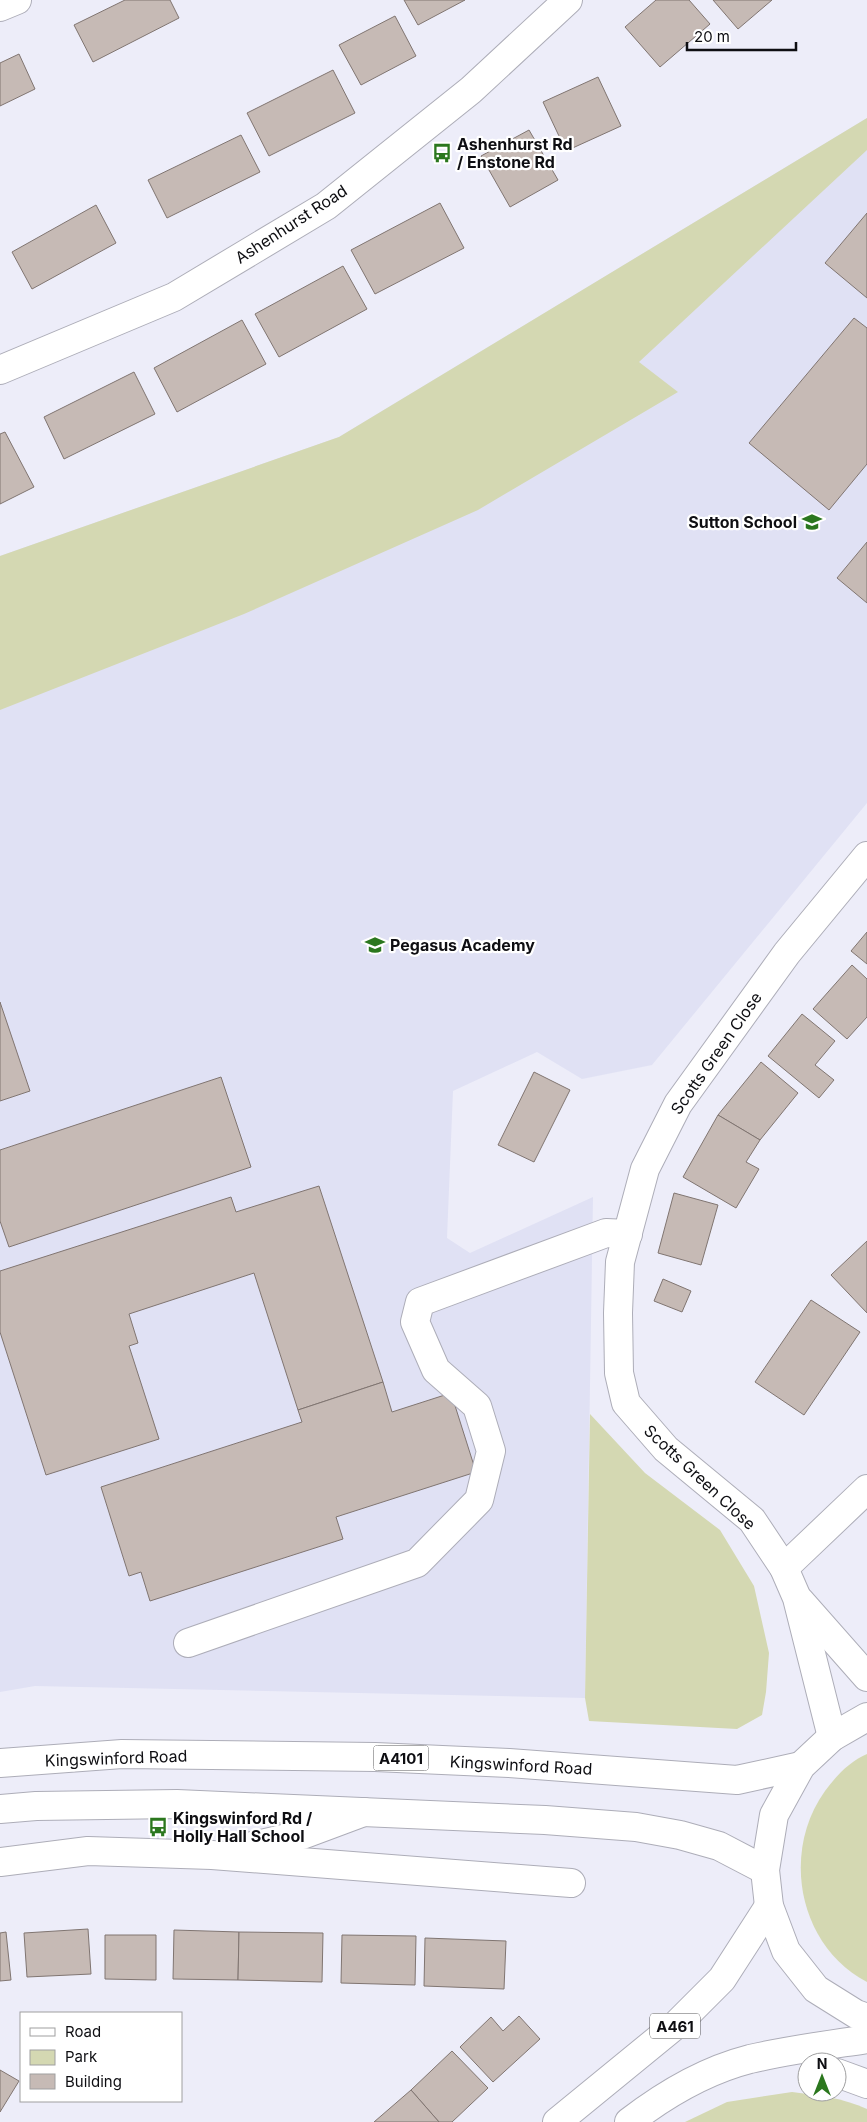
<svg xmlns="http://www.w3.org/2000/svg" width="867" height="2122" font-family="Inter,sans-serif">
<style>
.built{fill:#e0e1f4}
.green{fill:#d4d8b2}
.building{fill:#c6bab5;stroke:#807571}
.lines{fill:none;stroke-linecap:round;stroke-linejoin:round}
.minor-casing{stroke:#adadb8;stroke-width:30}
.major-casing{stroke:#adadb8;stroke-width:30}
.highway-casing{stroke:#adadb8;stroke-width:30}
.minor{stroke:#fff;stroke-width:28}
.major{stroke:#fff;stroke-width:28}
.highway{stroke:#fff;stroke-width:28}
.labels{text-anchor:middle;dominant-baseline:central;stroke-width:4.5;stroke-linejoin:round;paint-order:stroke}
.shield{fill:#fff;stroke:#565659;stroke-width:1}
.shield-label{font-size:15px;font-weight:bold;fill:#0e0e12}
.poi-label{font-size:16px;font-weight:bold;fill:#0e0e12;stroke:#fff;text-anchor:start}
.street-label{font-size:16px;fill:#0e0e12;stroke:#fff}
</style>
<rect width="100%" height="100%" fill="#ededf9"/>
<!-- built -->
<polygon class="built" points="867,118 867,803 652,1065 582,1079 537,1052 453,1091 447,1238 470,1253 593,1197 585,1698 35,1686 0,1692 0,556 339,437"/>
<!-- green -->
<g class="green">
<polygon points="867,118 867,150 639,362 678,392 478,510 244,614 0,710 0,556 339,437"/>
<polygon points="590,1414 645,1473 720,1530 754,1586 769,1653 766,1692 762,1715 737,1729 589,1721 585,1698"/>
<path d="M 867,1754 L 867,1982 C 798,1946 781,1852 825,1791 C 836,1776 850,1761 867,1754 Z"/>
<path d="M 792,2092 C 818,2095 843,2098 867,2109 L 867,2122 L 685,2122 L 727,2102 Z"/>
</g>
<!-- building -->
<g class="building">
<polygon points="125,0 170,0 179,18 93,62 74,25"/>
<polygon points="404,0 465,0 418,25"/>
<polygon points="656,0 689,0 710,24 660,67 625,27"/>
<polygon points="713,0 772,0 738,29"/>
<polygon points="395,16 416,56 361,85 339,45"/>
<polygon points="19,54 35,89 0,106 0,63"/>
<polygon points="333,70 355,113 269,156 247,113"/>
<polygon points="598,77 621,126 566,151 543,102"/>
<polygon points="529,130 558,180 510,207 481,156"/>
<polygon points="241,135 260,172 167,218 148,180"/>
<polygon points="440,203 464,248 375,294 351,250"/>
<polygon points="96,205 116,243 32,289 12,252"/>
<polygon points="867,213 867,298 825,263"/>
<polygon points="343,266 367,309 279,357 255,314"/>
<polygon points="854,318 867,328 867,464 829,510 749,443"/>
<polygon points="242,320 266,364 177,412 154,368"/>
<polygon points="134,372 155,414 64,459 44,417"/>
<polygon points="5,432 34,487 0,504 0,434"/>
<polygon points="867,542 867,603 837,578"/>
<polygon points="867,932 867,964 851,951"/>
<polygon points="852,965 867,979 867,1017 847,1039 813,1009"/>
<polygon points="0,1002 30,1091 0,1101"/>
<polygon points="802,1014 835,1041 815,1065 834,1080 819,1098 768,1056"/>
<polygon points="761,1062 798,1093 760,1140 718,1115"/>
<polygon points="534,1072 570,1090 534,1162 498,1145"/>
<polygon points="221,1077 251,1167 9,1247 0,1221 0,1150"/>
<polygon points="718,1115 760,1140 746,1162 759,1169 736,1208 683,1177"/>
<polygon points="319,1186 383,1382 298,1410 254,1273 129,1314 138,1343 129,1346 159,1439 46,1475 0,1332 0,1271 231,1197 236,1212"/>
<polygon points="674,1193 718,1205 701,1265 658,1253"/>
<polygon points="867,1241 867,1313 831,1275"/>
<polygon points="663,1279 691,1291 682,1312 654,1301"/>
<polygon points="811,1300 860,1332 804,1415 755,1382"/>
<polygon points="383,1382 392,1412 451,1393 476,1472 336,1517 343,1539 150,1601 141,1572 129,1576 101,1487 302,1422 298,1410"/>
<polygon points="88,1929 91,1974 27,1977 24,1933"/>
<polygon points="174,1930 239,1932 238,1980 173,1979"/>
<polygon points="6,1932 11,1980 0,1981 0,1933"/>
<polygon points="239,1932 323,1933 322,1982 238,1980"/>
<polygon points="105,1935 156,1935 156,1980 105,1979"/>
<polygon points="342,1935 416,1936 415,1985 341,1983"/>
<polygon points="425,1938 506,1941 504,1989 424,1986"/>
<polygon points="519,2016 540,2039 493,2082 460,2047 491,2017 503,2031"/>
<polygon points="452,2051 488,2088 452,2122 439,2122 411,2090"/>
<polygon points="0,2070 19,2081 0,2112"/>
<polygon points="411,2090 439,2122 374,2122"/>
</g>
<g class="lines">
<defs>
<g id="minor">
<polyline points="0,7 17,0"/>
<polyline points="0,370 174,297 326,206 471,90 568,0"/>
<polyline points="784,1568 867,1489"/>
<polyline points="800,1601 867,1677"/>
<polyline points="188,1643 417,1563 479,1500 491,1451 477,1406 436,1370 415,1322 420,1302 606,1233 628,1234"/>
<polyline points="832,1737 797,1598 784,1568 752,1520 666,1449 626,1403 619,1373 618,1313 620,1262 645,1169 678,1104 787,953 867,856"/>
<polyline points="239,1849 305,1834 364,1812"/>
<polyline points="0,1862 88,1851 212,1855 571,1883"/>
</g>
<g id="major">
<polyline points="0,1763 122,1754 375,1757 509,1763 737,1780 801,1766"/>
<polyline points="0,1809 36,1806 177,1804 545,1820 636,1827 680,1835 719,1846 765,1870"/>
</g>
<g id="highway">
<polyline points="867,1717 832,1737 801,1766 774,1815 765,1870 769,1906 786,1951 816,1989 856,2014 867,2018"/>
<polyline points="837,2073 867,2084"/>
<polyline points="557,2122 677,2024 722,1979 769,1906"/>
<path d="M 629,2122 C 664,2095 707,2070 750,2059 C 789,2050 828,2045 867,2039"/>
</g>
</defs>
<!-- minor casing -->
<use href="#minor" class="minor-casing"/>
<!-- major casing -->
<use href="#major" class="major-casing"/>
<!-- highway casing -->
<use href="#highway" class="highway-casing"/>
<!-- minor -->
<use href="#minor" class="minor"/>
<!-- major -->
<use href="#major" class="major"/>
<!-- highway -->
<use href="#highway" class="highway"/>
</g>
<!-- icons -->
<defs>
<symbol id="bus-bare" viewBox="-9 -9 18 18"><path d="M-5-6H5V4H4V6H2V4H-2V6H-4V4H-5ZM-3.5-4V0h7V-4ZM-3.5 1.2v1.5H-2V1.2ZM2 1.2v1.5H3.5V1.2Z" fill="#2b771e" stroke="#fff" stroke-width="2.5" paint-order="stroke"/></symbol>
<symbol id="school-bare" viewBox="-9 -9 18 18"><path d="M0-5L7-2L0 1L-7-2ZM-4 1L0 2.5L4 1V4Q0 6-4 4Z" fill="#2b771e" stroke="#fff" stroke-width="2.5" paint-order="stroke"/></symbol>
</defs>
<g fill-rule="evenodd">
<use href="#bus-bare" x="428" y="139" width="28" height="28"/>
<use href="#school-bare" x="798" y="508" width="28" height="28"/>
<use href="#school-bare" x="361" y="931" width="28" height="28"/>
<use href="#bus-bare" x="144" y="1813" width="28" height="28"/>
</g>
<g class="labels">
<!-- shield labels -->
<g class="shield">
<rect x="373.5" y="1745.5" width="55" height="25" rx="4"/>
<rect x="650" y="2013.5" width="50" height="25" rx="4"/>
</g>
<g class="shield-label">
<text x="401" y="1758">A4101</text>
<text x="675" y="2026">A461</text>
</g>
<!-- poi labels -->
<g class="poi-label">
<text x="457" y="144">Ashenhurst Rd<tspan x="457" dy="18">/ Enstone Rd</tspan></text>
<text x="797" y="522" text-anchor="end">Sutton School</text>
<text x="390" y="945">Pegasus Academy</text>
<text x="173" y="1818">Kingswinford Rd /<tspan x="173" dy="18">Holly Hall School</tspan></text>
</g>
<!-- street labels -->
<g class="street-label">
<text transform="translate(291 224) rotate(-33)">Ashenhurst Road</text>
<text transform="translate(716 1053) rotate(-55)">Scotts Green Close</text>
<text transform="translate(700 1477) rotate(43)">Scotts Green Close</text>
<text transform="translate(116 1758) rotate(-2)">Kingswinford Road</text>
<text transform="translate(521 1765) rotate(3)">Kingswinford Road</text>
</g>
</g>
<!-- legend -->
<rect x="20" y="2012" width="162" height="90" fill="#ffffff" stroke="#9f9fa0"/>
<rect x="30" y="2028" width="25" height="8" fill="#ffffff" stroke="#9f9fa0"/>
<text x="65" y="2037" font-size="15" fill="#0e0e12">Road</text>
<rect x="30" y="2050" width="25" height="15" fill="#d4d8b2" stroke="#9f9fa0"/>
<text x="65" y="2062" font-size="15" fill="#0e0e12">Park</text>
<rect x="30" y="2074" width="25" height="15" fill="#c6bab5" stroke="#9f9fa0"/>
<text x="65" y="2087" font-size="15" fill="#0e0e12">Building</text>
<!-- north arrow -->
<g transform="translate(822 2077)"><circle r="24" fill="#ffffff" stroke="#9f9fa0"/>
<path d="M0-4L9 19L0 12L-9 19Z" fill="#2b771e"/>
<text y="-8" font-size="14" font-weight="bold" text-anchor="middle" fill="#0e0e12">N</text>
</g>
<!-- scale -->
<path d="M687 42v8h109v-8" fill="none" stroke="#0e0e12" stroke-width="2.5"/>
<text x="694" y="42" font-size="15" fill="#0e0e12" stroke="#ffffff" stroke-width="4" paint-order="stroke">20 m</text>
</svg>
